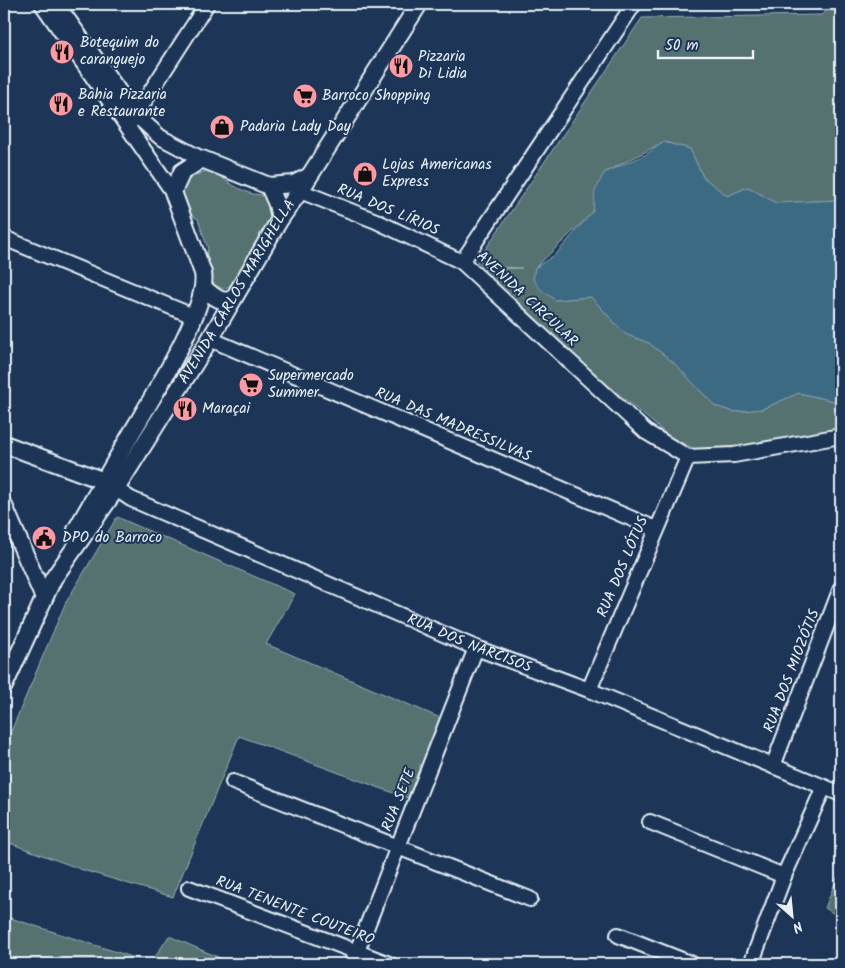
<svg xmlns="http://www.w3.org/2000/svg" width="845" height="968" font-family="Kalam,sans-serif">
<style>
.green{fill:#55716f;stroke:#9eb1b4}
.water{fill:#3e6a83;stroke:#82a0b2}
.lines{fill:none;stroke-linecap:round;stroke-linejoin:round}
.minor-casing{stroke:#e8f1f8;stroke-width:18}
.major-casing{stroke:#e8f1f8;stroke-width:20}
.minor{stroke:#1d3557;stroke-width:14}
.major{stroke:#1d3557;stroke-width:16}
.labels{text-anchor:middle;dominant-baseline:central;stroke-width:4;stroke-linejoin:round;paint-order:stroke}
.poi-label{font-size:15px;fill:#e8f1f8;stroke:#1d3557;text-anchor:start}
.street-label{font-size:15px;fill:#e8f1f8;stroke:#1d3557}
</style>
<rect width="100%" height="100%" fill="#1d3557"/>
<filter id="ink" filterUnits="userSpaceOnUse"><feTurbulence type="fractalNoise" baseFrequency=".02" numOctaves="2"/><feDisplacementMap in="SourceGraphic" scale="10" xChannelSelector="R" yChannelSelector="G"/><feConvolveMatrix kernelMatrix="1 2 1 2 8 2 1 2 1" color-interpolation-filters="sRGB"/></filter>
<g filter="url(#ink)">
<!-- green -->
<g class="green">
<polygon points="835,4 841,4 841,202 836,200 776,203 748,187 727,196 703,177 690,149 664,142 604,173 594,211 535,268 533,279 555,300 591,297 625,334 649,343 674,363 715,406 734,412 762,409 799,393 834,401 841,400 841,435 711,456 671,438 471,270 522,268 474,266 642,18 821,15"/>
<path d="M 208,170 L 215,171 C 221,179 243,192 253,194 C 259,195 262,194 268,197 L 272,215 L 230,286 L 223,289 L 211,283 L 204,259 L 208,249 L 198,219 L 187,213 L 182,198 L 184,187 L 190,178 Z"/>
<polygon points="117,517 295,594 266,644 445,720 407,798 239,736 173,897 86,871 4,841 4,748 65,604"/>
<polygon points="841,868 841,918 825,908"/>
<polygon points="4,916 151,963 169,936 234,964 7,964 4,963"/>
</g>
<!-- water -->
<polygon class="water" points="664,142 690,149 703,177 727,196 748,187 776,203 836,200 841,202 841,400 834,401 799,393 762,409 734,412 715,406 674,363 649,343 625,334 591,297 555,300 541,290 533,279 535,268 556,254 593,211 595,191 604,173 645,155"/>
<g class="lines">
<defs>
<g id="minor">
<polyline points="42,4 173,192"/>
<polyline points="57,4 136,115 160,137 202,159"/>
<polyline points="634,4 462,262 646,432 688,457 734,455 841,436"/>
<polyline points="131,122 207,4"/>
<polyline points="300,191 376,221 462,262"/>
<polyline points="4,238 193,316"/>
<polyline points="210,339 656,529"/>
<path id="s1" d="M 116,489 L 131,499 L 476,648 L 589,690 L 841,794"/>
<polyline points="589,690 688,457"/>
<polyline points="773,766 841,588"/>
<polyline points="233,782 530,899"/>
<polyline points="650,822 784,876"/>
<polyline points="189,888 389,964"/>
<polyline points="618,935 692,964"/>
<polyline points="352,964 476,648"/>
<polyline points="751,964 784,876 824,787"/>
</g>
<g id="major">
<polyline points="269,186 277,204 280,219"/>
<path d="M 204,288 C 213,296 221,304 233,299"/>
<polyline points="4,444 104,481 111,486"/>
<polyline points="4,506 43,596"/>
<path d="M 76,530 C 93,500 110,470 127,441 C 146,407 210,309 203,273 L 173,192 L 182,172 L 202,159 L 269,186 L 294,184 L 308,177"/>
<path id="s2" d="M 4,686 L 53,579 L 116,489 L 210,339 L 280,219 L 300,191 L 419,4"/>
</g>
</defs>
<!-- minor casing -->
<use href="#minor" class="minor-casing"/>
<!-- major casing -->
<use href="#major" class="major-casing"/>
<!-- minor -->
<use href="#minor" class="minor"/>
<!-- major -->
<use href="#major" class="major"/>
</g>
</g>
<!-- icons -->
<defs>
<symbol id="restaurant-disc" viewBox="-11 -11 22 22"><circle r="9.5" fill="#ff9aa2" stroke="#1d3557"/><path d="M-5-6h1v4h1v-4h1v4h1v-4h1v5L-1.5 .5V6h-2V.5L-5-1ZM5-6V6H3V1.5H1.5Q1.5-4 5-6Z" fill="#111"/></symbol>
<symbol id="supermarket-disc" viewBox="-11 -11 22 22"><circle r="9.5" fill="#ff9aa2" stroke="#1d3557"/><path d="M-6-5.5h2.5l.6 2H6L4.5 2H-2.5L-4.4-4H-6ZM-1.5 3.2a1.3 1.3 0 1 0 .1 0ZM3 3.2a1.3 1.3 0 1 0 .1 0Z" fill="#111"/></symbol>
<symbol id="shop-disc" viewBox="-11 -11 22 22"><circle r="9.5" fill="#ff9aa2" stroke="#1d3557"/><path d="M-5-2.5h2.3a2.7 3.5 0 0 1 5.4 0H5L5.5 6h-11ZM-1.5-2.5h3a1.5 2.3 0 0 0-3 0Z" fill="#111"/></symbol>
<symbol id="civic-disc" viewBox="-11 -11 22 22"><circle r="9.5" fill="#ff9aa2" stroke="#1d3557"/><path d="M-.6-6.5H3V-4.5H.6V-3L4-1V1h2V6H-6V1h2V-1L-.6-3ZM-1.2 2.5V6h2.4V2.5Z" fill="#111"/></symbol>
</defs>
<g fill-rule="evenodd">
<use href="#restaurant-disc" x="48" y="38" width="28" height="28"/>
<use href="#restaurant-disc" x="387" y="52" width="28" height="28"/>
<use href="#supermarket-disc" x="291" y="82" width="28" height="28"/>
<use href="#restaurant-disc" x="47" y="90" width="28" height="28"/>
<use href="#shop-disc" x="208" y="113" width="28" height="28"/>
<use href="#shop-disc" x="351" y="160" width="28" height="28"/>
<use href="#supermarket-disc" x="237" y="371" width="28" height="28"/>
<use href="#restaurant-disc" x="171" y="395" width="28" height="28"/>
<use href="#civic-disc" x="30" y="524" width="28" height="28"/>
</g>
<g class="labels">
<!-- poi labels -->
<g class="poi-label">
<text x="80" y="43">Botequim do<tspan x="80" dy="17">caranguejo</tspan></text>
<text x="418" y="57">Pizzaria<tspan x="418" dy="17">Di Lidia</tspan></text>
<text x="78" y="95">Bahia Pizzaria<tspan x="78" dy="17">e Restaurante</tspan></text>
<text x="322" y="96">Barroco Shopping</text>
<text x="240" y="127">Padaria Lady Day</text>
<text x="382" y="165">Lojas Americanas<tspan x="382" dy="17">Express</tspan></text>
<text x="268" y="376">Supermercado<tspan x="268" dy="17">Summer</tspan></text>
<text x="202" y="409">Maraçai</text>
<text x="62" y="538">DPO do Barroco</text>
</g>
<!-- street labels -->
<g class="street-label">
<text transform="translate(388 210) rotate(23)">RUA DOS LÍRIOS</text>
<text stroke="none"><textPath href="#s2" startOffset="459">AVENIDA CARLOS MARIGHELLA</textPath></text>
<text transform="translate(527 299) rotate(43)">AVENIDA CIRCULAR</text>
<text transform="translate(453 425) rotate(23)">RUA DAS MADRESSILVAS</text>
<text transform="translate(623 567) rotate(-67)">RUA DOS LÓTUS</text>
<text stroke="none"><textPath href="#s1" startOffset="386">RUA DOS NARCISOS</textPath></text>
<text transform="translate(792 671) rotate(-69)">RUA DOS MIOZÓTIS</text>
<text transform="translate(399 800) rotate(-68)">RUA SETE</text>
<text transform="translate(295 911) rotate(21)">RUA TENENTE COUTEIRO</text>
</g>
</g>
<!-- margin -->
<rect width="845" height="968" fill="none" stroke="#1d3557" stroke-width="20"/>
<rect x="10" y="10" width="825" height="948" fill="none" stroke="#e8f1f8" stroke-width="2" filter="url(#ink)"/>
<!-- north arrow -->
<g transform="translate(792 916) rotate(153)" stroke="#1d3557" stroke-width="4" paint-order="stroke">
<path d="M0-4L9 19L0 12L-9 19Z" fill="#e8f1f8"/>
<text y="-8" font-size="14" font-weight="bold" text-anchor="middle" fill="#e8f1f8">N</text>
</g>
<!-- scale -->
<path d="M658 50v8h95v-8" fill="none" stroke="#e8f1f8" stroke-width="2.5"/>
<text x="665" y="50" font-size="15" fill="#e8f1f8" stroke="#1d3557" stroke-width="4" paint-order="stroke">50 m</text>
</svg>
